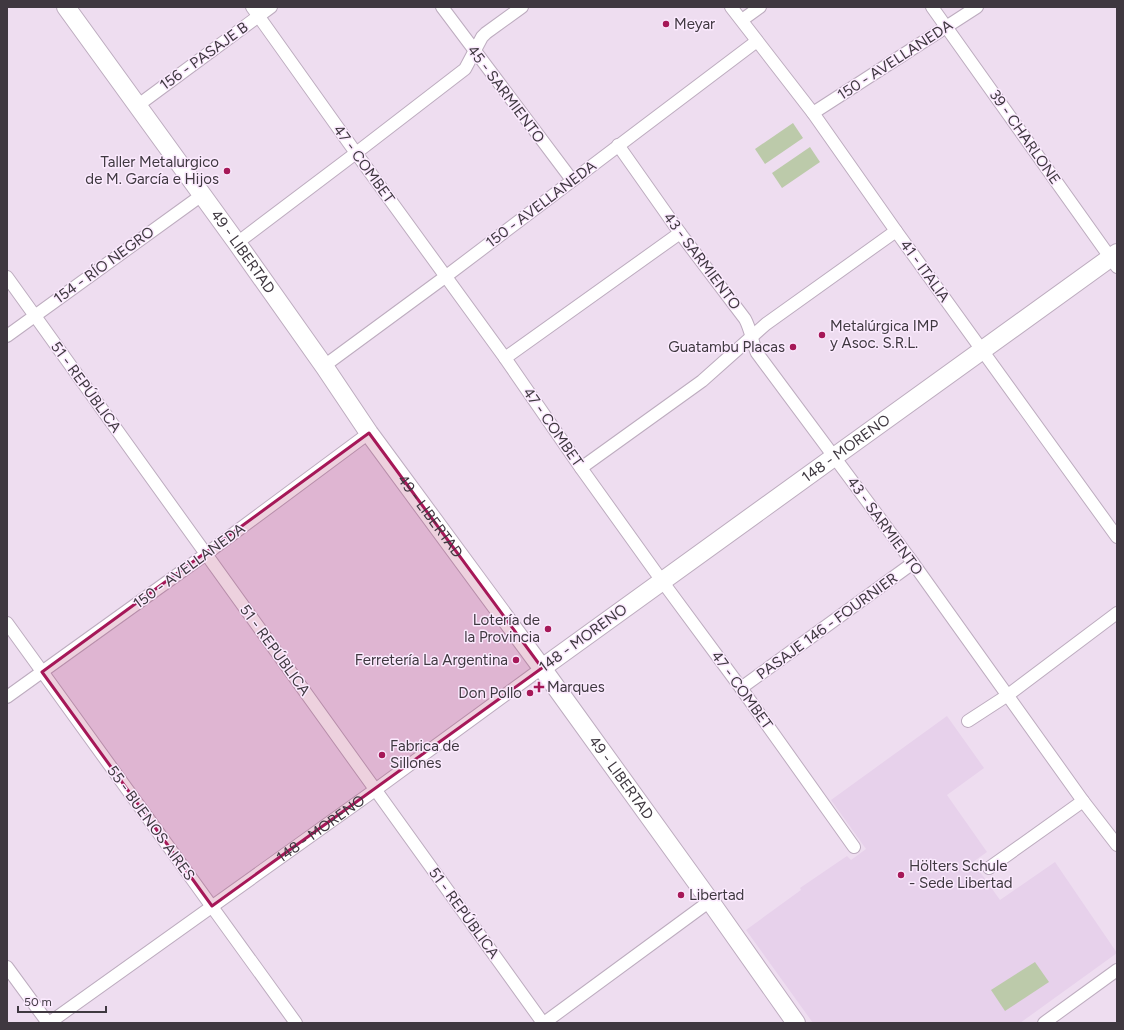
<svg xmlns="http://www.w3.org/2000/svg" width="1124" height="1030" font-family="Figtree,sans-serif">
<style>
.built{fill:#e7d1eb}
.green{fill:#bccaaa}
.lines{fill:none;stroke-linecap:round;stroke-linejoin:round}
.street-casing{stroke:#bdacbf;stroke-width:14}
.secondary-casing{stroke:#bdacbf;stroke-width:20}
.street{stroke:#fff;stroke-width:12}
.secondary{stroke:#fff;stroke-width:18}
.marked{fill:#a61858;fill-opacity:0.2;stroke:#a61858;stroke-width:3;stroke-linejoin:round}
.poi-dot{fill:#a61858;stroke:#fbeafe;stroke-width:1.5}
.labels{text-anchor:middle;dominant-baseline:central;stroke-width:3;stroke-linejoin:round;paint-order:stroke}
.poi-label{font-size:15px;fill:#3f3840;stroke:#fbeafe;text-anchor:start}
.street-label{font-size:15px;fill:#3f3840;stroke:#fbeafe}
</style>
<rect width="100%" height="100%" fill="#eeddf0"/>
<!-- built -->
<polygon class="built" points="947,716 984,768 947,795 987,852 973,862 1000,900 1055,862 1117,953 1020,1023 813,1023 746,930 801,890 800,888 847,856 851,860 866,849 831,800"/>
<!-- green -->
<g class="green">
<polygon points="793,123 803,138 765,164 755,149"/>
<polygon points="810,147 820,162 782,188 772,173"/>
<polygon points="1035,962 1049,982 1005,1011 991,990"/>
</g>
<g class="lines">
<defs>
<g id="street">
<polyline points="252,7 356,153 505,358 581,468 662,581 741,688 854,847"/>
<polyline points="442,7 572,180"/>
<polyline points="731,7 813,113 896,231 1117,537"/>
<polyline points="932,7 1117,267"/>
<polyline points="742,20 760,7"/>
<polyline points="137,106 271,7"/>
<polyline points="813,113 977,7"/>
<path d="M 618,145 L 680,233 L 745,319 C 751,330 752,342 757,353 L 913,563 L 1083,801 L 1117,845"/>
<polyline points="237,243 356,153 465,69 482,37 486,33 522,7"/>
<polyline points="7,277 543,1023"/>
<polyline points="7,336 202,195"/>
<polyline points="505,358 680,233"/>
<polyline points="324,366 445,277 757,41"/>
<polyline points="581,468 702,381 766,324 896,231"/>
<polyline points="7,623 296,1023"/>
<polyline points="741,688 913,563"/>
<polyline points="7,697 206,554 369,433"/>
<polyline points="968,721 1008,695 1117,613"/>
<polyline points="989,868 1083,801"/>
<polyline points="7,967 48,1023"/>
<path id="s1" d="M 49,1023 L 375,790 L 542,668"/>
<polyline points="544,1023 710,901"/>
<polyline points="1044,1023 1117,970"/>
</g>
<g id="secondary">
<path id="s2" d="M 66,7 L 237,243 L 324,366 L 369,433 L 542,668 L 710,901 L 796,1023"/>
<path id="s3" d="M 542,668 L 834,457 L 1117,253"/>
</g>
</defs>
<!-- street casing -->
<use href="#street" class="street-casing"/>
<!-- secondary casing -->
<use href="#secondary" class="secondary-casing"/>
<!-- street -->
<use href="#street" class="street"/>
<!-- secondary -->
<use href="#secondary" class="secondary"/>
</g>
<!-- marked area -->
<path class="marked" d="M 369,433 L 542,668 L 212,906 L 42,672 Z"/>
<!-- markers -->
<g class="poi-dot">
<circle cx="666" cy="24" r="4"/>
<circle cx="227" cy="171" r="4"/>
<circle cx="822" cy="335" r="4"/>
<circle cx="793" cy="347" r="4"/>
<circle cx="548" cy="629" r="4"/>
<circle cx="516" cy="660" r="4"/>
<path d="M537 681h4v4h4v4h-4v4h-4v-4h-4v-4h4z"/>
<circle cx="530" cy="693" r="4"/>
<circle cx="382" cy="755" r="4"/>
<circle cx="901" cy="875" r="4"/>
<circle cx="681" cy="895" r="4"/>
</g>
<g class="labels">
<!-- poi labels -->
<g class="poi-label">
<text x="674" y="24">Meyar</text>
<text x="219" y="162" text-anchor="end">Taller Metalurgico<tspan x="219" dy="17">de M. García e Hijos</tspan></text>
<text x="830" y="326">Metalúrgica IMP<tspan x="830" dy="17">y Asoc. S.R.L.</tspan></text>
<text x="785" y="347" text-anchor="end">Guatambu Placas</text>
<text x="540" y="620" text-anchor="end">Lotería de<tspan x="540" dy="17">la Provincia</tspan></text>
<text x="508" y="660" text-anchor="end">Ferretería La Argentina</text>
<text x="547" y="687">Marques</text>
<text x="522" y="693" text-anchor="end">Don Pollo</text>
<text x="390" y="746">Fabrica de<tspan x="390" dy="17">Sillones</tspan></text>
<text x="909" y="866">Hölters Schule<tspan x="909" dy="17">- Sede Libertad</tspan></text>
<text x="689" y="895">Libertad</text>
</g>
<!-- street labels -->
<g class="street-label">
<text transform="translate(204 56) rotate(-36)">156 - PASAJE B</text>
<text transform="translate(895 60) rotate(-33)">150 - AVELLANEDA</text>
<text transform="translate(506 94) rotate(53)">45 - SARMIENTO</text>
<text transform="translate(1025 137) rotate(55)">39 - CHARLONE</text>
<text transform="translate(364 164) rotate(54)">47 - COMBET</text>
<text transform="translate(541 204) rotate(-37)">150 - AVELLANEDA</text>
<text stroke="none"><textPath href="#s2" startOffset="302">49 - LIBERTAD</textPath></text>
<text transform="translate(702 261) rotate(53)">43 - SARMIENTO</text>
<text transform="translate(104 265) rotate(-36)">154 - RÍO NEGRO</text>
<text transform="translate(925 271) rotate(54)">41 - ITALIA</text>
<text transform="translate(86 387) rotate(54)">51 - REPÚBLICA</text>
<text transform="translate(553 427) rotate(55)">47 - COMBET</text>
<text stroke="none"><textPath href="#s3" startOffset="375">148 - MORENO</textPath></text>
<text stroke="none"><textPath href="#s2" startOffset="626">49 - LIBERTAD</textPath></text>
<text transform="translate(885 526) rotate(54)">43 - SARMIENTO</text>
<text transform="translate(189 566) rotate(-36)">150 - AVELLANEDA</text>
<text transform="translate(827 626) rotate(-36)">PASAJE 146 - FOURNIER</text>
<text transform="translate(583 638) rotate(-36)">148 - MORENO</text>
<text transform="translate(275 650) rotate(54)">51 - REPÚBLICA</text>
<text transform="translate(742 690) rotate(54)">47 - COMBET</text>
<text stroke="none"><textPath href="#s2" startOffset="950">49 - LIBERTAD</textPath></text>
<text transform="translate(151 823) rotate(54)">55 - BUENOS AIRES</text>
<text stroke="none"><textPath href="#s1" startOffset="334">148 - MORENO</textPath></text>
<text transform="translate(464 913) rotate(54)">51 - REPÚBLICA</text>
</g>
</g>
<!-- border -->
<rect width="1124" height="1030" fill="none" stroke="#3f3840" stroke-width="16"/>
<!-- scale -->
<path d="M18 1006v6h88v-6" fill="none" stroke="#3f3840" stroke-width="2"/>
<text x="24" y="1006" font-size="12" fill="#3f3840" stroke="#fbeafe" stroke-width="3" paint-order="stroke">50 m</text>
</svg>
